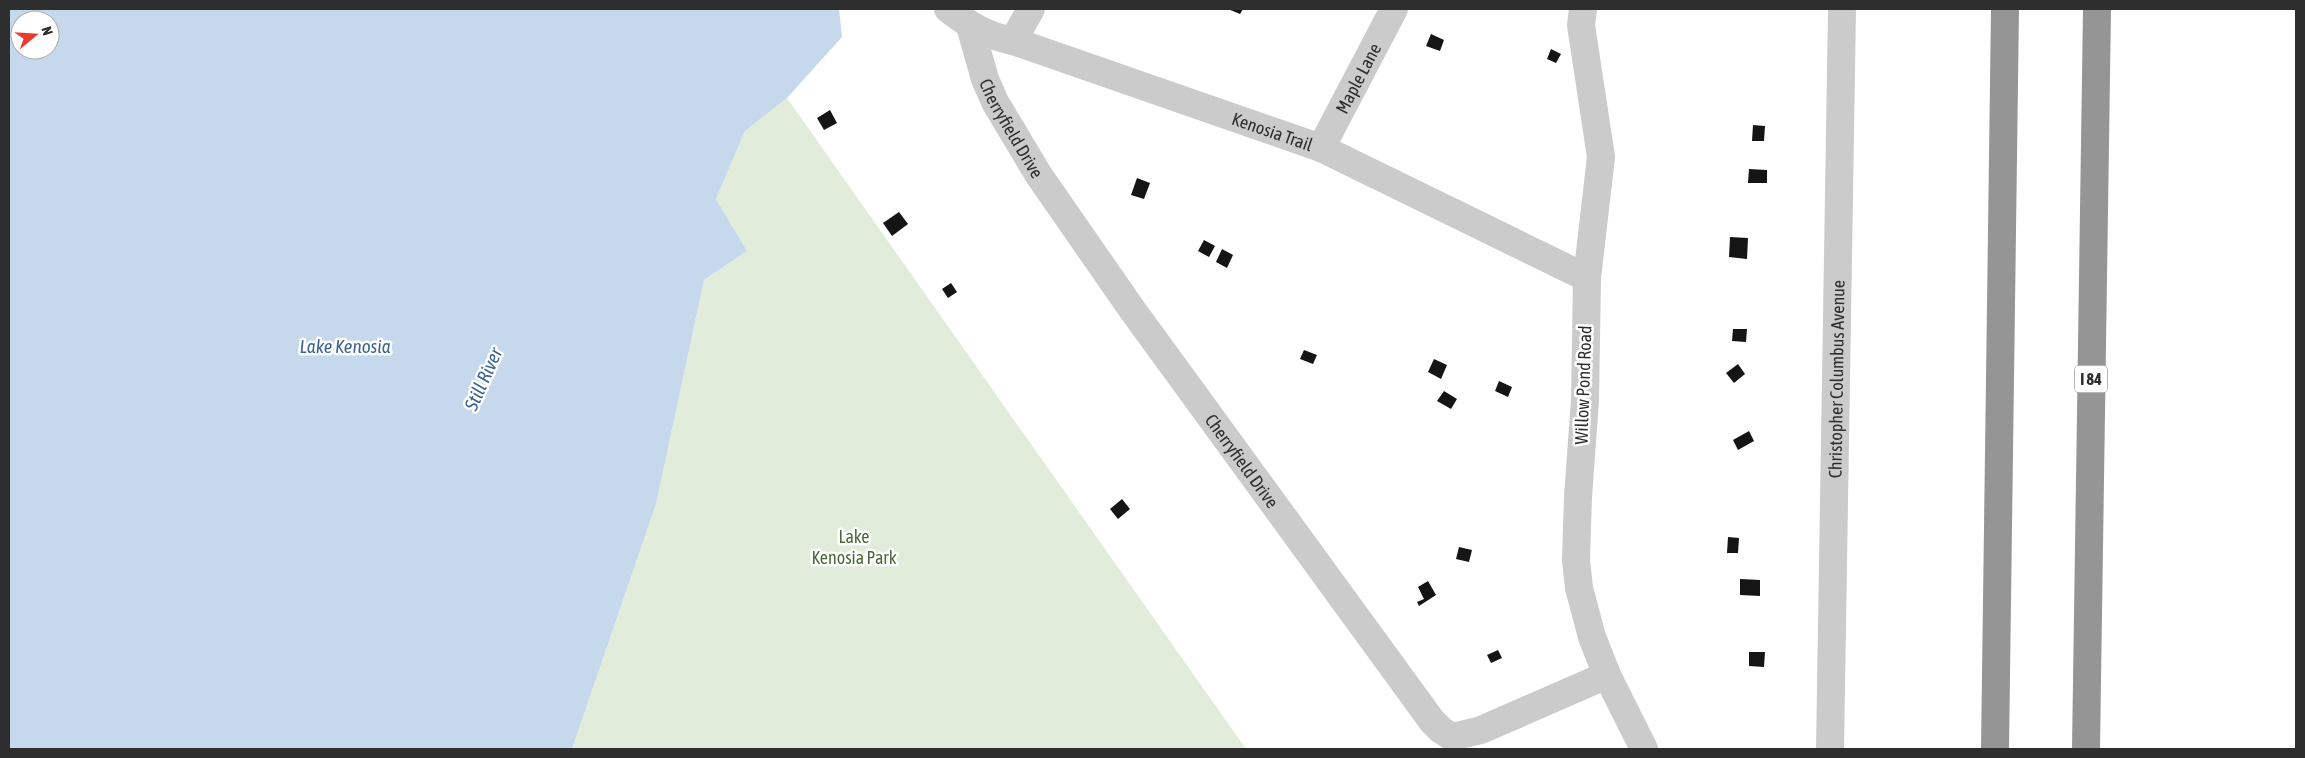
<svg xmlns="http://www.w3.org/2000/svg" width="2305" height="758" font-family="'Asap Condensed',sans-serif">
<style>
.green{fill:#e1ecdb}
.water{fill:#c6d8ec;fill-rule:evenodd}
.building{fill:#151515}
.lines{fill:none;stroke-linecap:round;stroke-linejoin:round}
.minor{stroke:#cbcbcb;stroke-width:28}
.motorway{stroke:#959595;stroke-width:28}
.labels{text-anchor:middle;dominant-baseline:central;stroke-width:5;stroke-linejoin:round;paint-order:stroke}
.shield{fill:#fff;stroke:#6d6d6d;stroke-width:1}
.shield-label{font-size:16px;font-weight:bold;fill:#2e2e2e}
.street-label{font-size:18px;fill:#2e2e2e;stroke:#fff}
.park-label{font-size:18px;fill:#4a6a3a;stroke:#fff}
.water-label{font-size:19px;font-style:italic;fill:#3a6392;stroke:#fff}
</style>
<rect width="100%" height="100%" fill="#fff"/>
<!-- green -->
<polygon class="green" points="787,98 1246,749 572,749 656,504 704,280 747,251 716,199 745,131"/>
<!-- water -->
<path class="water" d="M 9,9 L 839,9 L 842,37 L 787,98 L 745,131 L 716,199 L 747,251 L 704,280 L 656,504 L 572,749 L 9,749 ZM 20,20 L 50,20 L 50,50 L 20,50 Z"/>
<!-- building -->
<g class="building">
<polygon points="1228,9 1243,9 1240,14"/>
<polygon points="1431,34 1444,40 1440,51 1426,46"/>
<polygon points="1551,49 1561,54 1556,63 1547,59"/>
<polygon points="830,110 837,123 824,130 817,118"/>
<polygon points="1753,125 1765,126 1764,141 1752,141"/>
<polygon points="1749,169 1767,170 1767,183 1748,183"/>
<polygon points="1137,178 1150,183 1144,199 1131,195"/>
<polygon points="899,212 908,224 892,236 883,223"/>
<polygon points="1730,237 1748,238 1747,259 1729,257"/>
<polygon points="1204,240 1215,246 1209,257 1198,251"/>
<polygon points="1222,249 1233,255 1227,268 1216,262"/>
<polygon points="951,283 957,292 948,298 942,289"/>
<polygon points="1733,329 1747,329 1746,342 1732,341"/>
<polygon points="1304,350 1317,355 1313,364 1300,359"/>
<polygon points="1434,359 1447,365 1441,379 1428,372"/>
<polygon points="1738,364 1745,374 1734,383 1726,373"/>
<polygon points="1499,381 1512,387 1508,397 1495,391"/>
<polygon points="1444,391 1457,399 1451,409 1437,401"/>
<polygon points="1749,431 1754,441 1738,450 1733,440"/>
<polygon points="1122,499 1130,509 1118,519 1110,509"/>
<polygon points="1728,537 1739,538 1738,553 1727,553"/>
<polygon points="1459,547 1472,550 1469,562 1456,559"/>
<polygon points="1740,579 1760,580 1760,596 1740,595"/>
<polygon points="1428,581 1436,595 1419,606 1417,602 1424,599 1418,587"/>
<polygon points="1498,650 1502,658 1491,663 1487,655"/>
<polygon points="1749,652 1765,652 1764,667 1749,666"/>
</g>
<g class="lines">
<!-- minor -->
<g class="minor">
<path id="s1" d="M 948,9 C 969,25 987,36 1013,41 L 1321,148 L 1587,278"/>
<polyline points="1583,9 1581,25 1601,157 1587,278 1585,400 1578,497 1576,560 1579,588 1592,637 1607,675 1644,749"/>
<path id="s2" d="M 970,26 L 985,79 L 995,102 L 1038,174 L 1131,308 L 1432,721 L 1441,730 L 1452,737 L 1481,730 L 1607,675"/>
<polyline points="1013,41 1031,9"/>
<path id="s3" d="M 1321,148 L 1394,9"/>
<path id="s4" d="M 1830,749 L 1842,9"/>
</g>
<!-- motorway -->
<g class="motorway">
<polyline points="1995,749 2005,9"/>
<polyline points="2086,749 2097,9"/>
</g>
</g>
<g class="labels">
<!-- shield labels -->
<rect class="shield" x="2075" y="365.5" width="32" height="27" rx="4"/>
<g class="shield-label">
<text x="2091" y="379">I 84</text>
</g>
<!-- street labels -->
<g class="street-label">
<text stroke="none"><textPath href="#s3" startOffset="79">Maple Lane</textPath></text>
<text stroke="none"><textPath href="#s2" startOffset="111">Cherryfield Drive</textPath></text>
<text stroke="none"><textPath href="#s1" startOffset="348">Kenosia Trail</textPath></text>
<text stroke="none"><textPath href="#s4" startOffset="370">Christopher Columbus Avenue</textPath></text>
<text transform="translate(1583 385) rotate(-88)">Willow Pond Road</text>
<text stroke="none"><textPath href="#s2" startOffset="516">Cherryfield Drive</textPath></text>
</g>
<!-- park labels -->
<g class="park-label">
<text x="854" y="536">Lake<tspan x="854" dy="21">Kenosia Park</tspan></text>
</g>
<!-- water labels -->
<g class="water-label">
<text x="345" y="346">Lake Kenosia</text>
<text transform="translate(483 379) rotate(-66)">Still River</text>
</g>
</g>
<!-- border -->
<rect width="2305" height="758" fill="none" stroke="#2e2e2e" stroke-width="20"/>
<!-- north arrow -->
<g transform="translate(35 35) rotate(72)"><circle r="24" fill="#ffffff" stroke="#ababab"/>
<path d="M0-4L9 19L0 12L-9 19Z" fill="#e93a2c"/>
<text y="-8" font-size="14" font-weight="bold" text-anchor="middle" fill="#2e2e2e">N</text>
</g>
</svg>
